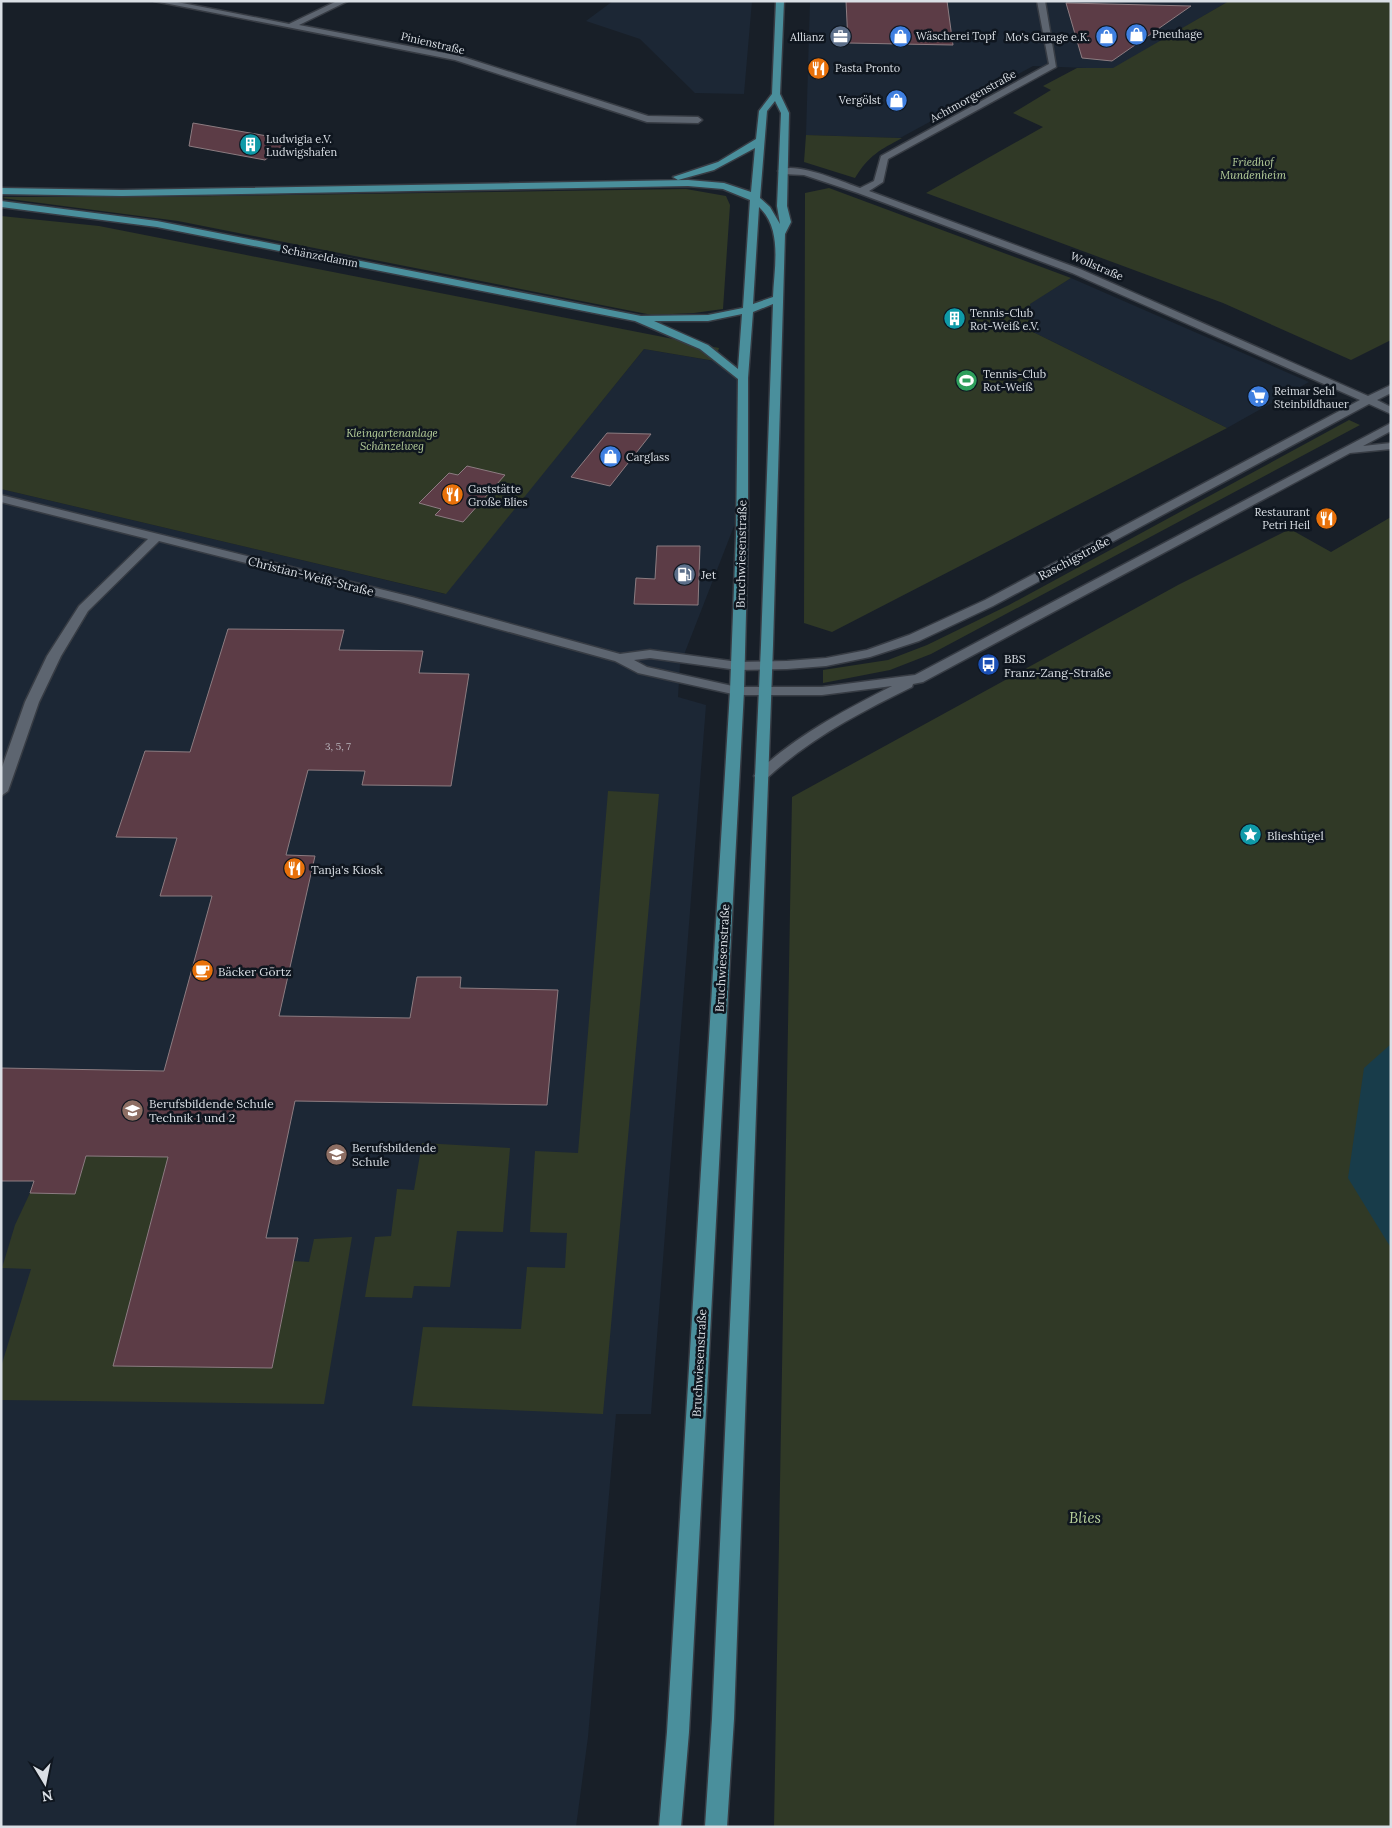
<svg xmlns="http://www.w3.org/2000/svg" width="1392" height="1828" font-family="Lora,serif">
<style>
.built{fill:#1c2735}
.green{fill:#303926}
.water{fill:#183c4a}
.building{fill:#5c3c46;stroke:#8c7c81}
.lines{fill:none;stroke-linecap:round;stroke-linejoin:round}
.minor-casing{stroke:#373c44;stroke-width:3}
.major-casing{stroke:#373c44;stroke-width:3}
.minor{fill:#5d6570;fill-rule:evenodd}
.major{fill:#4a8f9c;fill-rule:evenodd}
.labels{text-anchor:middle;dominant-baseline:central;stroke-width:5;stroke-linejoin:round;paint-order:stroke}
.number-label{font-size:10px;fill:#bab6bd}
.far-poi-label{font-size:11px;fill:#dadfe5;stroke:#0f161f;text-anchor:start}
.far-street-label{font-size:11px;fill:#dadfe5;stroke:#0f161f}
.far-park-label{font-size:11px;font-style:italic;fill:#b8d19b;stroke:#0f161f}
.street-label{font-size:12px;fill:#dadfe5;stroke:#0f161f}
.poi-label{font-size:12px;fill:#dadfe5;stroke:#0f161f;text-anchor:start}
.near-park-label{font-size:15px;font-style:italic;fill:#b8d19b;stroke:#0f161f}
</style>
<rect width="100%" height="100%" fill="#181f28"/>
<!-- built -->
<g class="built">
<polygon points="613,1 752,1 744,94 695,93 640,39 586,21"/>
<polygon points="810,1 1229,1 1113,69 1033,66 900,138 806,135"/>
<polygon points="1071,278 1309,382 1227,428 1033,332 1029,304"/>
<polygon points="644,349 726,363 743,378 743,503 680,665 678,697 706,705 651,1414 616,1414 588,1737 576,1827 1,1827 1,489 445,594"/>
</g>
<!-- green -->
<g class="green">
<polygon points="1229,1 1391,1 1391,340 1351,360 1223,303 926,193 1043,127 1013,113 1051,90 1043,86 1077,68 1113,68"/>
<path d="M 806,135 L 900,138 L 902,138 C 880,150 869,155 855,178 L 804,162 Z"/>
<polygon points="829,188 1071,278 1030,304 1033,332 1227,428 832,632 804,623 805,193"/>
<polygon points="686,189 726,196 730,205 723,309 694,313 652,315 178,221 2,198 5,197 154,197"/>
<polygon points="1,216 99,226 719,348 715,361 644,349 446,594 1,489"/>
<polygon points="1349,420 1360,425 931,654 890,670 823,683 823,670 888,660 927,645 1009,605"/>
<polygon points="1391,517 1391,1827 774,1827 792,797 1178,585 1290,529 1331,552"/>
<polygon points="608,791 659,794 603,1414 412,1406 423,1327 521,1329 527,1267 565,1268 567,1233 530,1232 535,1151 578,1153"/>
<polygon points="422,1143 510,1148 503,1232 457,1231 450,1287 414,1286 412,1298 365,1297 375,1237 391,1236 397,1189 414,1190"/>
<polygon points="86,1156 168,1157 113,1366 272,1368 293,1261 309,1262 314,1239 352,1237 324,1404 1,1400 1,1367 31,1269 2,1268 15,1225 30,1193 75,1194"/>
</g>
<!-- water -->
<polygon class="water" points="1391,1044 1391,1248 1348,1178 1364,1068"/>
<!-- building -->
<g class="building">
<polygon points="846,1 947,1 953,45 848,43"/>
<polygon points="1066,3 1191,6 1112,61 1082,58"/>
<polygon points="193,123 290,140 265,160 189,146"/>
<polygon points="607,433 651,434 610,486 571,477"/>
<polygon points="467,466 505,475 463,522 435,515 441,509 419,503 449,473 458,475"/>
<polygon points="657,546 700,546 698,605 634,604 636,578 655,579"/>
<polygon points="228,629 344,630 339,650 423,651 419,673 469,674 451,786 362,785 365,771 308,770 286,855 315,856 279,1016 410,1018 417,977 461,977 460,988 558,990 547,1105 295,1101 266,1238 298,1238 272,1368 113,1366 168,1157 86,1156 75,1194 30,1193 34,1181 1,1181 1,1068 164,1071 212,896 160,896 177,838 116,837 145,751 190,752"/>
</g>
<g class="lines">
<defs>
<g id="minor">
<polygon points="154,1 172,1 289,24 337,1 348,1 299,25 460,56 648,116 698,117 702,120 698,123 647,122 455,60"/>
<path d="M 1037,1 L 1045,1 L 1056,67 L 888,159 L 883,182 L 869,191 L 1080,269 L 1368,396 L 1391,385 L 1391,393 L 1377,400 L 1391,407 L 1391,414 L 1369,404 L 993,606 L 919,641 L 870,657 L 826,666 L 787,669 L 738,670 L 650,658 L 634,660 L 647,667 L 737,687 L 822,687 L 915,675 L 1391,423 L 1391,431 L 1363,446 L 1391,443 L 1391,449 L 1350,453 L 923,682 L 913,684 L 912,687 C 859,713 809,739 766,779 L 761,781 L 754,776 L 756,773 C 797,735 843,711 892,686 L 822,695 L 737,695 L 638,673 L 615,661 L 404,603 L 159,541 L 88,611 L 61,656 L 39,702 L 8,791 L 1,796 L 1,770 L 25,702 L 47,656 L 79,606 L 148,539 L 1,502 L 1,495 L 412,597 L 620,654 L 650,650 L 738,662 L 787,661 L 826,658 L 867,650 L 909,635 L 985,600 L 1360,400 L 1072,273 L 858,193 L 804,175 L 783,174 L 778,171 C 793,160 843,182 860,188 L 874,181 L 881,156 L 1049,64 Z"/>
</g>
<path id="major" d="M 776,1 L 784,1 L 780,94 L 789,113 L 787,206 L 791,222 L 785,234 L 773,645 L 734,1719 L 727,1827 L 705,1827 L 712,1719 L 761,645 L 773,304 L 753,312 L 748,378 L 748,536 L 744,691 L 689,1732 L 681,1827 L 659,1827 L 667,1732 L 730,691 L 736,536 L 738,379 L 700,349 L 635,321 L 157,227 L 1,207 L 1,201 L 157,221 L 641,316 L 708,315 L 743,308 L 750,200 L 723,189 L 688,186 L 122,196 L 1,194 L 1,188 L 122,190 L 688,180 L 724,183 L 751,192 L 755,148 L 714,170 L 678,180 L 673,177 L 718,162 L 756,139 L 759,111 L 772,94 ZM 775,101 L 781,113 L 777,206 L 780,224 L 770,207 L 760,198 L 767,111 ZM 759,207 C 783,229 774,268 773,297 L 753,304 ZM 742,314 L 738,369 L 708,345 L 654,321 L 708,321 Z"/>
</defs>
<!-- minor casing -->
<use href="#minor" class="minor-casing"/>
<!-- major casing -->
<use href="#major" class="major-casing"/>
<!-- minor -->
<use href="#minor" class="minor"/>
<!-- major -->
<use href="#major" class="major"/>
</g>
<!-- icons -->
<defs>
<symbol id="shop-disc" viewBox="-11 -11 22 22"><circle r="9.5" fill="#3f7fe0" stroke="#0f161f"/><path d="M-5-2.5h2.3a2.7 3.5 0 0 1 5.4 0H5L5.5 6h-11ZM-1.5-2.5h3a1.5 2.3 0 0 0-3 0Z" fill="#fff"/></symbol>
<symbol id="office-disc" viewBox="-11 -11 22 22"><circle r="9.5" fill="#5c6f8a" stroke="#0f161f"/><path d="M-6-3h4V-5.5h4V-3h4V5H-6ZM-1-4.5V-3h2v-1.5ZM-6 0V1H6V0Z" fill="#fff"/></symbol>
<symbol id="restaurant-disc" viewBox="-11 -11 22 22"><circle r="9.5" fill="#e8710a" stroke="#0f161f"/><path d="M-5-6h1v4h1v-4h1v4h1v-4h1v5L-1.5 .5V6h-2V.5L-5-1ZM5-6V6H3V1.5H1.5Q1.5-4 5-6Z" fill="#fff"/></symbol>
<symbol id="building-disc" viewBox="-11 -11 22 22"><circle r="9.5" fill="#0f9aa8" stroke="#0f161f"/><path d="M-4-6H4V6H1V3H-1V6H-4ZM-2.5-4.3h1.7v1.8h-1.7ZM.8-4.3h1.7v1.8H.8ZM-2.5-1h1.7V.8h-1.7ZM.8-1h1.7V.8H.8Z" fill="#fff"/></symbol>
<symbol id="stadium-disc" viewBox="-11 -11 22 22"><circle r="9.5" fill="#2e9e5b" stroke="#0f161f"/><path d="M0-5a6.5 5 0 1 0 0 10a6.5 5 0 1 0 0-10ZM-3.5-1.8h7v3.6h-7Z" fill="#fff"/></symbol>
<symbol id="supermarket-disc" viewBox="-11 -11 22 22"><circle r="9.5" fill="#3f7fe0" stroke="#0f161f"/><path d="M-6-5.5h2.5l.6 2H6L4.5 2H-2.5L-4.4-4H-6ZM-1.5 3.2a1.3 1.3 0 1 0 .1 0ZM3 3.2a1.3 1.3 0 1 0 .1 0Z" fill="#fff"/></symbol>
<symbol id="fuel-disc" viewBox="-11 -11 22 22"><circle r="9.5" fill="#5c6f8a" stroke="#0f161f"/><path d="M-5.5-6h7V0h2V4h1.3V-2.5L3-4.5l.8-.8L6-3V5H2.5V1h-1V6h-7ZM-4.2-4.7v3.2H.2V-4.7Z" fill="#fff"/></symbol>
<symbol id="bus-disc" viewBox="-11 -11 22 22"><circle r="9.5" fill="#1a4fb4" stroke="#0f161f"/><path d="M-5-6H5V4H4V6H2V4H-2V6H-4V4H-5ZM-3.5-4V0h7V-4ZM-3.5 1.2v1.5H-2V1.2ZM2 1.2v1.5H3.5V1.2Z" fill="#fff"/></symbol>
<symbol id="sight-disc" viewBox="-11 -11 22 22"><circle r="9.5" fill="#0f9aa8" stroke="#0f161f"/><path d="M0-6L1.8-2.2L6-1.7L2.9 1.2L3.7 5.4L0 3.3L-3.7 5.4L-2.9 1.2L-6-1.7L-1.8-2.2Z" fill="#fff"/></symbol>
<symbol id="cafe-disc" viewBox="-11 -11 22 22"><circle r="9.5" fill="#e8710a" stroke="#0f161f"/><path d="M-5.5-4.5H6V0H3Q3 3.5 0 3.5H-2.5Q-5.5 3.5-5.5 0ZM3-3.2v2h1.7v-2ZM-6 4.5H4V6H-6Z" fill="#fff"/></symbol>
<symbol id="school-disc" viewBox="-11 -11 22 22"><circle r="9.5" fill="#8d6e63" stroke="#0f161f"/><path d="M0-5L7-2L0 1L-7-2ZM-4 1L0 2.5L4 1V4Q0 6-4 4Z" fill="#fff"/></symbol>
</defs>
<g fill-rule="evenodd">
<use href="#shop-disc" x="1124" y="22" width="25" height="25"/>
<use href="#shop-disc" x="888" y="24" width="25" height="25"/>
<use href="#office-disc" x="828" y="24" width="25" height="25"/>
<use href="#shop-disc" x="1094" y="24" width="25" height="25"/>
<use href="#restaurant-disc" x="806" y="56" width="25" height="25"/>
<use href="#shop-disc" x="884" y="88" width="25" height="25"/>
<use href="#building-disc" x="238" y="132" width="25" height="25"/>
<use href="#building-disc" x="942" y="306" width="25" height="25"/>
<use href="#stadium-disc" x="954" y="368" width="25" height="25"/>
<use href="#supermarket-disc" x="1246" y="384" width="25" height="25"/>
<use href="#shop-disc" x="598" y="444" width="25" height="25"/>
<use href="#restaurant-disc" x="440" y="482" width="25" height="25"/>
<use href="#restaurant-disc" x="1314" y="506" width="25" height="25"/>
<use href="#fuel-disc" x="672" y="562" width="25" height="25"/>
<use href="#bus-disc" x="976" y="652" width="25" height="25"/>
<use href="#sight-disc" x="1238" y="822" width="25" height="25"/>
<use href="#restaurant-disc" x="282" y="856" width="25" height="25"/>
<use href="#cafe-disc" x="190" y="958" width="25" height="25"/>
<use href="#school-disc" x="120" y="1098" width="25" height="25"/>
<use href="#school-disc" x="324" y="1142" width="25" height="25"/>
</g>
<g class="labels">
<!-- number labels -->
<g class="number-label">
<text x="338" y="746">3, 5, 7</text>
</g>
<!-- far-poi labels -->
<g class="far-poi-label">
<text x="1152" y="34">Pneuhage</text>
<text x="916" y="36">Wäscherei Topf</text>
<text x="824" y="37" text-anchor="end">Allianz</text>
<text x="1090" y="37" text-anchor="end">Mo's Garage e.K.</text>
<text x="835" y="68">Pasta Pronto</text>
<text x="881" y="100" text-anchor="end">Vergölst</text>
<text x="266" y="139">Ludwigia e.V.<tspan x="266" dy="13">Ludwigshafen</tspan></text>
<text x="970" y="313">Tennis-Club<tspan x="970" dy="13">Rot-Weiß e.V.</tspan></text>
<text x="983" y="374">Tennis-Club<tspan x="983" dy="13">Rot-Weiß</tspan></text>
<text x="1274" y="391">Reimar Sehl<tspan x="1274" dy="13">Steinbildhauer</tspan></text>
<text x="626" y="457">Carglass</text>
<text x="468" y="489">Gaststätte<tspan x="468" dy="13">Große Blies</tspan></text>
<text x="1310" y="512" text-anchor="end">Restaurant<tspan x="1310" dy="13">Petri Heil</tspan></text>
</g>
<!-- far-street labels -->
<g class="far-street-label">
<text transform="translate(433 43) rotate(13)">Pinienstraße</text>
<text transform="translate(973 96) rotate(-29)">Achtmorgenstraße</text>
<text transform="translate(320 256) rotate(11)">Schänzeldamm</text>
<text transform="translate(1097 266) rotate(23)">Wollstraße</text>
</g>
<!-- far-park labels -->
<g class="far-park-label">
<text x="1253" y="162">Friedhof<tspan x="1253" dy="13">Mundenheim</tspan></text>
<text x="392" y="433">Kleingartenanlage<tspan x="392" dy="13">Schänzelweg</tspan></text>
</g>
<!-- street labels -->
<g class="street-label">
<text transform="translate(741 554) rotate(-89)">Bruchwiesenstraße</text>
<text transform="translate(1074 558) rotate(-28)">Raschigstraße</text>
<text transform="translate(311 576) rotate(14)">Christian-Weiß-Straße</text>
<text transform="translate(722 958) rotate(-87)">Bruchwiesenstraße</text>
<text transform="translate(699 1363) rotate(-87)">Bruchwiesenstraße</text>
</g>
<!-- poi labels -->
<g class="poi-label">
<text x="701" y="574">Jet</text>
<text x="1004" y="658">BBS<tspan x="1004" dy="14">Franz-Zang-Straße</tspan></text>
<text x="1267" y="835">Blieshügel</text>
<text x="311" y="869">Tanja's Kiosk</text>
<text x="218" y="971">Bäcker Görtz</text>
<text x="149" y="1103">Berufsbildende Schule<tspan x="149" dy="14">Technik 1 und 2</tspan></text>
<text x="352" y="1147">Berufsbildende<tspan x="352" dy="14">Schule</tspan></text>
</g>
<!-- near-park labels -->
<g class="near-park-label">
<text x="1085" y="1517">Blies</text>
</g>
</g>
<!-- border -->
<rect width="1392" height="1828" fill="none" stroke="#dadfe5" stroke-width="5"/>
<!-- north arrow -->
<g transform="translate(45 1783) rotate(170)" stroke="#0f161f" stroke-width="4" paint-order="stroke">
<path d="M0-4L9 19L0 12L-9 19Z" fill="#dadfe5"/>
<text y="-8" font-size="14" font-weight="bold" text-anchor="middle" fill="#dadfe5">N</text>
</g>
</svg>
